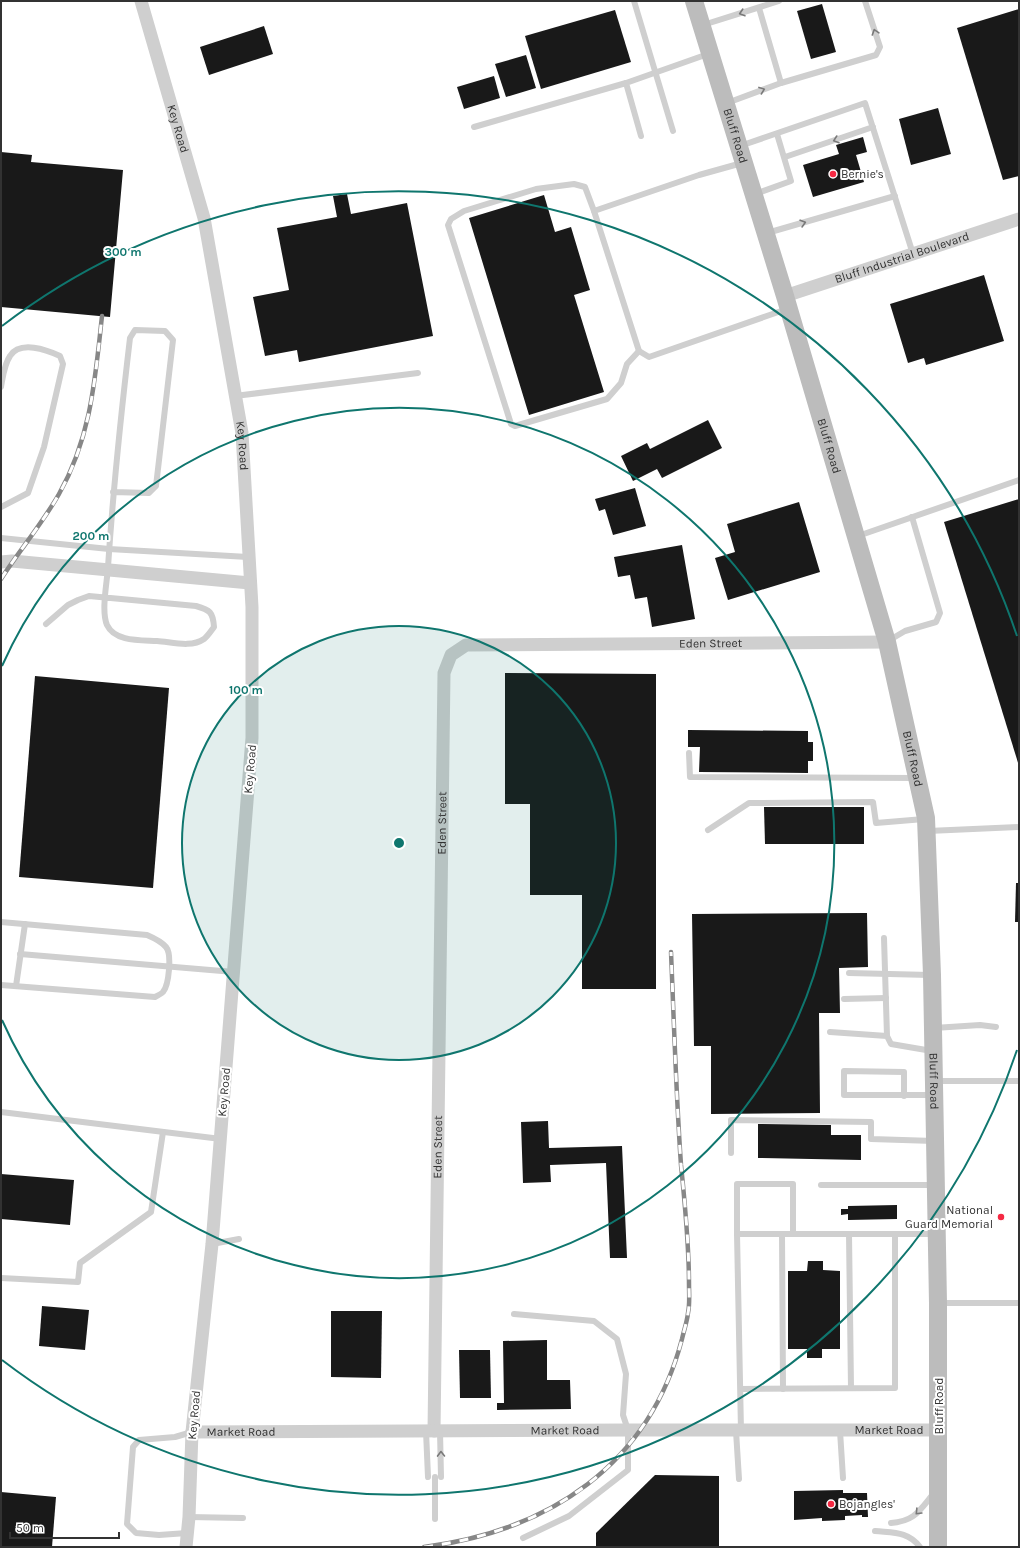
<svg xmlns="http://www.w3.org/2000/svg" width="1020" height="1548" font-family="Karla,sans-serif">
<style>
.building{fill:#191919}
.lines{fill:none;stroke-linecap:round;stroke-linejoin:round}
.lane{stroke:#cfcfcf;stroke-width:6}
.street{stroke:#cfcfcf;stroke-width:13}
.secondary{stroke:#bcbcbc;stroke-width:18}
.rail-casing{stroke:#878787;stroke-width:4.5}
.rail{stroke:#fff;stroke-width:3;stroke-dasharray:9;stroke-linecap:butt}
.oneway{stroke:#797979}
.ring{fill:none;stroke:#0f766e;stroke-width:2}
.poi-dot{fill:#f52943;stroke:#fff;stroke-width:1.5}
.labels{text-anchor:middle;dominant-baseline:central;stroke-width:4;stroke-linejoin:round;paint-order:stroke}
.street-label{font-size:12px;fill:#323232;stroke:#fff}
.poi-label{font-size:12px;fill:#323232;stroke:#fff;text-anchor:start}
.centre{fill:#0f766e;stroke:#fff;stroke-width:2}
.ring-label{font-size:12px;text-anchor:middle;font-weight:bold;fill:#0f766e;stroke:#fff;stroke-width:4;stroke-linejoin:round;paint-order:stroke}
</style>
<rect width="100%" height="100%" fill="#fff"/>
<!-- building -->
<g class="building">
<polygon points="822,4 836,52 811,59 797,11"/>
<polygon points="1019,9 1019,176 1003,180 957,28"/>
<polygon points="615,10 631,62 541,89 525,36"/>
<polygon points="264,26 273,54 209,75 200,47"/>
<polygon points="526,55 536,88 506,97 495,64"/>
<polygon points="494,76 500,98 464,109 457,87"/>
<polygon points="938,108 951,154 911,165 899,119"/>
<polygon points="863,137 867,152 856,155 864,182 813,197 803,165 839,154 836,145"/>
<polygon points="1,152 32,155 31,162 123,170 110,317 1,307"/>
<polygon points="347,194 351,214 407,203 433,336 299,362 297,350 265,356 253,297 289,290 277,228 337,217 333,196"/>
<polygon points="544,195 555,232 571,227 590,290 574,295 604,392 529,415 469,218"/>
<polygon points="984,275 1004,341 926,365 924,358 908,363 890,304"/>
<polygon points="708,420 722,448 662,478 657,469 633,481 621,456 647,443 650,449"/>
<polygon points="635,488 646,526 613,535 605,509 599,511 595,499"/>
<polygon points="1019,499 1019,766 944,522"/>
<polygon points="799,502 820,572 728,600 715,558 735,552 727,524"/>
<polygon points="682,545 695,619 652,627 647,597 635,599 630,575 618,577 614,557"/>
<polygon points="505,673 656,674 656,989 582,989 582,895 530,895 530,804 505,804"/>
<polygon points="35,676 169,688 153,888 19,877"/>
<polygon points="688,730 808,731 808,742 813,742 813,761 808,761 808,773 699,772 700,747 688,747"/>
<polygon points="764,807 864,807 864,844 765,844"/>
<polygon points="1016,883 1019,883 1019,922 1015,922"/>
<polygon points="867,913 868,967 839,968 840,1013 819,1013 820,1113 711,1114 711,1046 694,1046 692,914"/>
<polygon points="548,1121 549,1148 622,1146 627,1258 610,1258 606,1163 550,1165 551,1182 523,1183 521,1122"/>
<polygon points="758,1124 831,1125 831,1135 861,1135 861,1160 758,1158"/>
<polygon points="1,1174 74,1180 70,1225 1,1219"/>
<polygon points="897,1205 897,1219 848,1220 848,1214 841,1215 841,1209 848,1209 848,1206"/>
<polygon points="808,1261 823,1261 823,1270 840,1271 840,1349 822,1349 822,1358 807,1358 807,1349 788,1349 788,1271 807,1271"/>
<polygon points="42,1306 89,1310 85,1350 39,1346"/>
<polygon points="331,1311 382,1311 381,1378 331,1377"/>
<polygon points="547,1340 547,1380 570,1380 571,1409 497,1410 497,1403 504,1403 503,1341"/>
<polygon points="459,1350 490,1350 491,1398 460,1398"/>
<polygon points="655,1475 719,1476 719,1547 596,1547 596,1533"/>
<polygon points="843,1490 843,1493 867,1493 868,1517 862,1517 862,1515 845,1516 845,1520 822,1521 822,1518 794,1520 794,1491"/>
<polygon points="1,1492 56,1497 52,1547 1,1546"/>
</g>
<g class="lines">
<!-- lane -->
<g class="lane">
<polyline points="634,1 673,131"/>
<polyline points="759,8 781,83"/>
<polyline points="703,25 779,1"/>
<polyline points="727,103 781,83 876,55 880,47 865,1"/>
<polyline points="474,127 626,83"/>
<polyline points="641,136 626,83 708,54"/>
<polyline points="740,146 865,103 913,254"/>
<polyline points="785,157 873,127"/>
<polyline points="742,163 699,175 594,211 639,351 649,357 787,309"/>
<polyline points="755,194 791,181 777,134"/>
<polyline points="594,211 585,187 574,184 536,189 464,211 451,219 448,225 511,424 515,426 607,399 621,383 627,364 639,351"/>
<polyline points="767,233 895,196"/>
<path d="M 1,387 C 3,376 4,365 10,356 C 20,340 47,350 60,356 L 63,364 L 44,447 L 28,493 L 1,507"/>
<polyline points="235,396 418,373"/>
<polyline points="858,536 1019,480"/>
<polyline points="1,538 109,549 248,557"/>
<path d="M 46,624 L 68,605 L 78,600 L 89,596 L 196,606 C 210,610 213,612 214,627 C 211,631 208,636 204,639 C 191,648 172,642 157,641 C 141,640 115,642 107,625 C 101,611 107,583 108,567 C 113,491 121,414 130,338 L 135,330 L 165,331 L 173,340 L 156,486 L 149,493 L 113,492"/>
<polyline points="888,641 905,631 936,622 940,613 912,517"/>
<polyline points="689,753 690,777 916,778"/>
<polyline points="708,830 749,803 873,802 876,823 924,819"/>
<polyline points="928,831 1019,827"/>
<path d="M 1,922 L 147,935 C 154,938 161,941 166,947 C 172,954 169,985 163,992 C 161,994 157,996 155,997 L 1,985"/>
<polyline points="884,938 887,1036"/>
<polyline points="20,954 234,972"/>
<polyline points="849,973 930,975"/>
<polyline points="16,986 25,924"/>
<polyline points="844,999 886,998"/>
<polyline points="934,1028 980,1025 996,1027"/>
<polyline points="830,1032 887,1036 891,1044 932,1051"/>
<polyline points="935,1081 1019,1081"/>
<polyline points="904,1096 904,1072 844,1071 844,1095 933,1095"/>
<polyline points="1,1112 221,1139"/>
<polyline points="731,1153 731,1120 871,1122 871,1139 934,1141"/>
<polyline points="821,1185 934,1185"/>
<polyline points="737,1234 737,1184 793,1184 793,1234"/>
<polyline points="782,1234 783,1389"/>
<polyline points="849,1234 851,1388"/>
<polyline points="212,1244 239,1239"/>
<polyline points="1,1278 78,1282 80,1263 151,1212 163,1132"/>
<polyline points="939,1303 1019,1303"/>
<polyline points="514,1314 594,1321 617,1339 626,1374 623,1415 628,1430 628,1470 569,1516 523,1538"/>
<polyline points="741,1389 895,1388 895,1234"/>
<polyline points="426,1431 428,1477"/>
<polyline points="440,1431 441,1477"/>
<polyline points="736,1431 739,1479"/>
<polyline points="741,1431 737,1234 935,1234"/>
<polyline points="840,1431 843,1478"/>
<polyline points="435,1477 435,1519"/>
<polyline points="189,1517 243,1518"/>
<path d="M 891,1523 C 915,1521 919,1511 934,1493"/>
<path d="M 875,1531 C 893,1533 908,1531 920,1547"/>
<polyline points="187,1533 159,1535 136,1533 127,1524 133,1447 139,1440 175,1437 192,1432"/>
</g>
<!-- street -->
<g class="street">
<path id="s1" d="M 141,1 L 204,218 L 242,433 L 252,607 L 252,738 L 212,1244 L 192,1432 L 189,1517 L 186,1547"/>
<path id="s2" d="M 785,296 L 1019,219"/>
<polyline points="1,562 12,561 250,583"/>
<path id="s3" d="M 434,1431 L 444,673 L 451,655 L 466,645 L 887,642"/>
<path id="s4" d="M 192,1432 L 628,1430 L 939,1430"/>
</g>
<!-- secondary -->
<path class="secondary" id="s5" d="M 694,1 L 785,296 L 887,642 L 926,818 L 932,975 L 938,1303 L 938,1547"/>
<defs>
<g id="rail">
<path d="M 1,579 C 19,551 42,524 59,494 C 91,437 95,380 102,316"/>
<path d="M 424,1547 C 549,1531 649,1465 682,1339 C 684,1330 687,1322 688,1313 C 690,1304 689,1293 689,1284 C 689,1244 685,1204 681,1165 C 676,1094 674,1023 671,952"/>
</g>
</defs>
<!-- rail casing -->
<use href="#rail" class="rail-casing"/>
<!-- rail -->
<use href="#rail" class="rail"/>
</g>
<!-- one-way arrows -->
<defs><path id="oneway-chevron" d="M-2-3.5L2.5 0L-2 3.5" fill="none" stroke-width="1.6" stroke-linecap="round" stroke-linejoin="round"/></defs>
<g class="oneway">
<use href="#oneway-chevron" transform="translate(742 13) rotate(162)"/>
<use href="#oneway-chevron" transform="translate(875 32) rotate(-108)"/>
<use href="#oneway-chevron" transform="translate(762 90) rotate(-20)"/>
<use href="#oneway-chevron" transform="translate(836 140) rotate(161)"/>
<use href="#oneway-chevron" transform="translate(803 223) rotate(-16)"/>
<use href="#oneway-chevron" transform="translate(441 1454) rotate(-91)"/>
<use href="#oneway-chevron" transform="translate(918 1512) rotate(134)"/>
</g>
<!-- distance rings -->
<circle cx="399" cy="843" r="217" fill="#0f766e" fill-opacity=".12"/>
<g class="ring">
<circle cx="399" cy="843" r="217"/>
<path d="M2 666A435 435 0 1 1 2 1020"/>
<path d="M1017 1050A652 652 0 0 1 2 1360M2 326A652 652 0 0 1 1017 636"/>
</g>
<!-- markers -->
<g class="poi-dot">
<circle cx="833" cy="174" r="4"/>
<circle cx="1001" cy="1217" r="4"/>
<circle cx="831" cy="1504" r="4"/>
</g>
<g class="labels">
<!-- street labels -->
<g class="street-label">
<text stroke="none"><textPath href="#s1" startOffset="133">Key Road</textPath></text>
<text stroke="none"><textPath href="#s5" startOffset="141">Bluff Road</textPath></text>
<text stroke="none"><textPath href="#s2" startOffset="123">Bluff Industrial Boulevard</textPath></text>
<text stroke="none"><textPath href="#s1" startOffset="457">Key Road</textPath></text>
<text stroke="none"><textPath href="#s5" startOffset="465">Bluff Road</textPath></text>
<text stroke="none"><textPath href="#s3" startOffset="1040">Eden Street</textPath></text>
<text stroke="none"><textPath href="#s5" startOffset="789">Bluff Road</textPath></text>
<text transform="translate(250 769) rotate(-85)">Key Road</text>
<text stroke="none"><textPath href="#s3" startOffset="608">Eden Street</textPath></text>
<text stroke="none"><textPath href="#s5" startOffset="1113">Bluff Road</textPath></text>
<text transform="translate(224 1092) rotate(-85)">Key Road</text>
<text stroke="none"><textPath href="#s3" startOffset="284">Eden Street</textPath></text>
<text transform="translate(939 1406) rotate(-90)">Bluff Road</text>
<text transform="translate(194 1415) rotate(-85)">Key Road</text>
<text stroke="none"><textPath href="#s4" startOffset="373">Market Road</textPath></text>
<text stroke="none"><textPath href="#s4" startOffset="697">Market Road</textPath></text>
<text stroke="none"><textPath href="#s4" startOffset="49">Market Road</textPath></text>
</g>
<!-- poi labels -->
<g class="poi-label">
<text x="841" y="174">Bernie's</text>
<text x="993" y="1210" text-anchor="end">National<tspan x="993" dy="14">Guard Memorial</tspan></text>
<text x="839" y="1504">Bojangles'</text>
</g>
</g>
<circle cx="399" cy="843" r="6" class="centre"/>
<g class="ring-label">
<text x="123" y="256">300 m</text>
<text x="91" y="540">200 m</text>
<text x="246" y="694">100 m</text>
</g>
<!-- border -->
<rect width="1020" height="1548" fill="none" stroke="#323232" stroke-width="4"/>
<!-- scale -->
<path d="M10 1532v6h109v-6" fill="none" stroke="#323232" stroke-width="2"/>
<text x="16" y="1532" font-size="12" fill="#323232" stroke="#ffffff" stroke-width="3" paint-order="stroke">50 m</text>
</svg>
